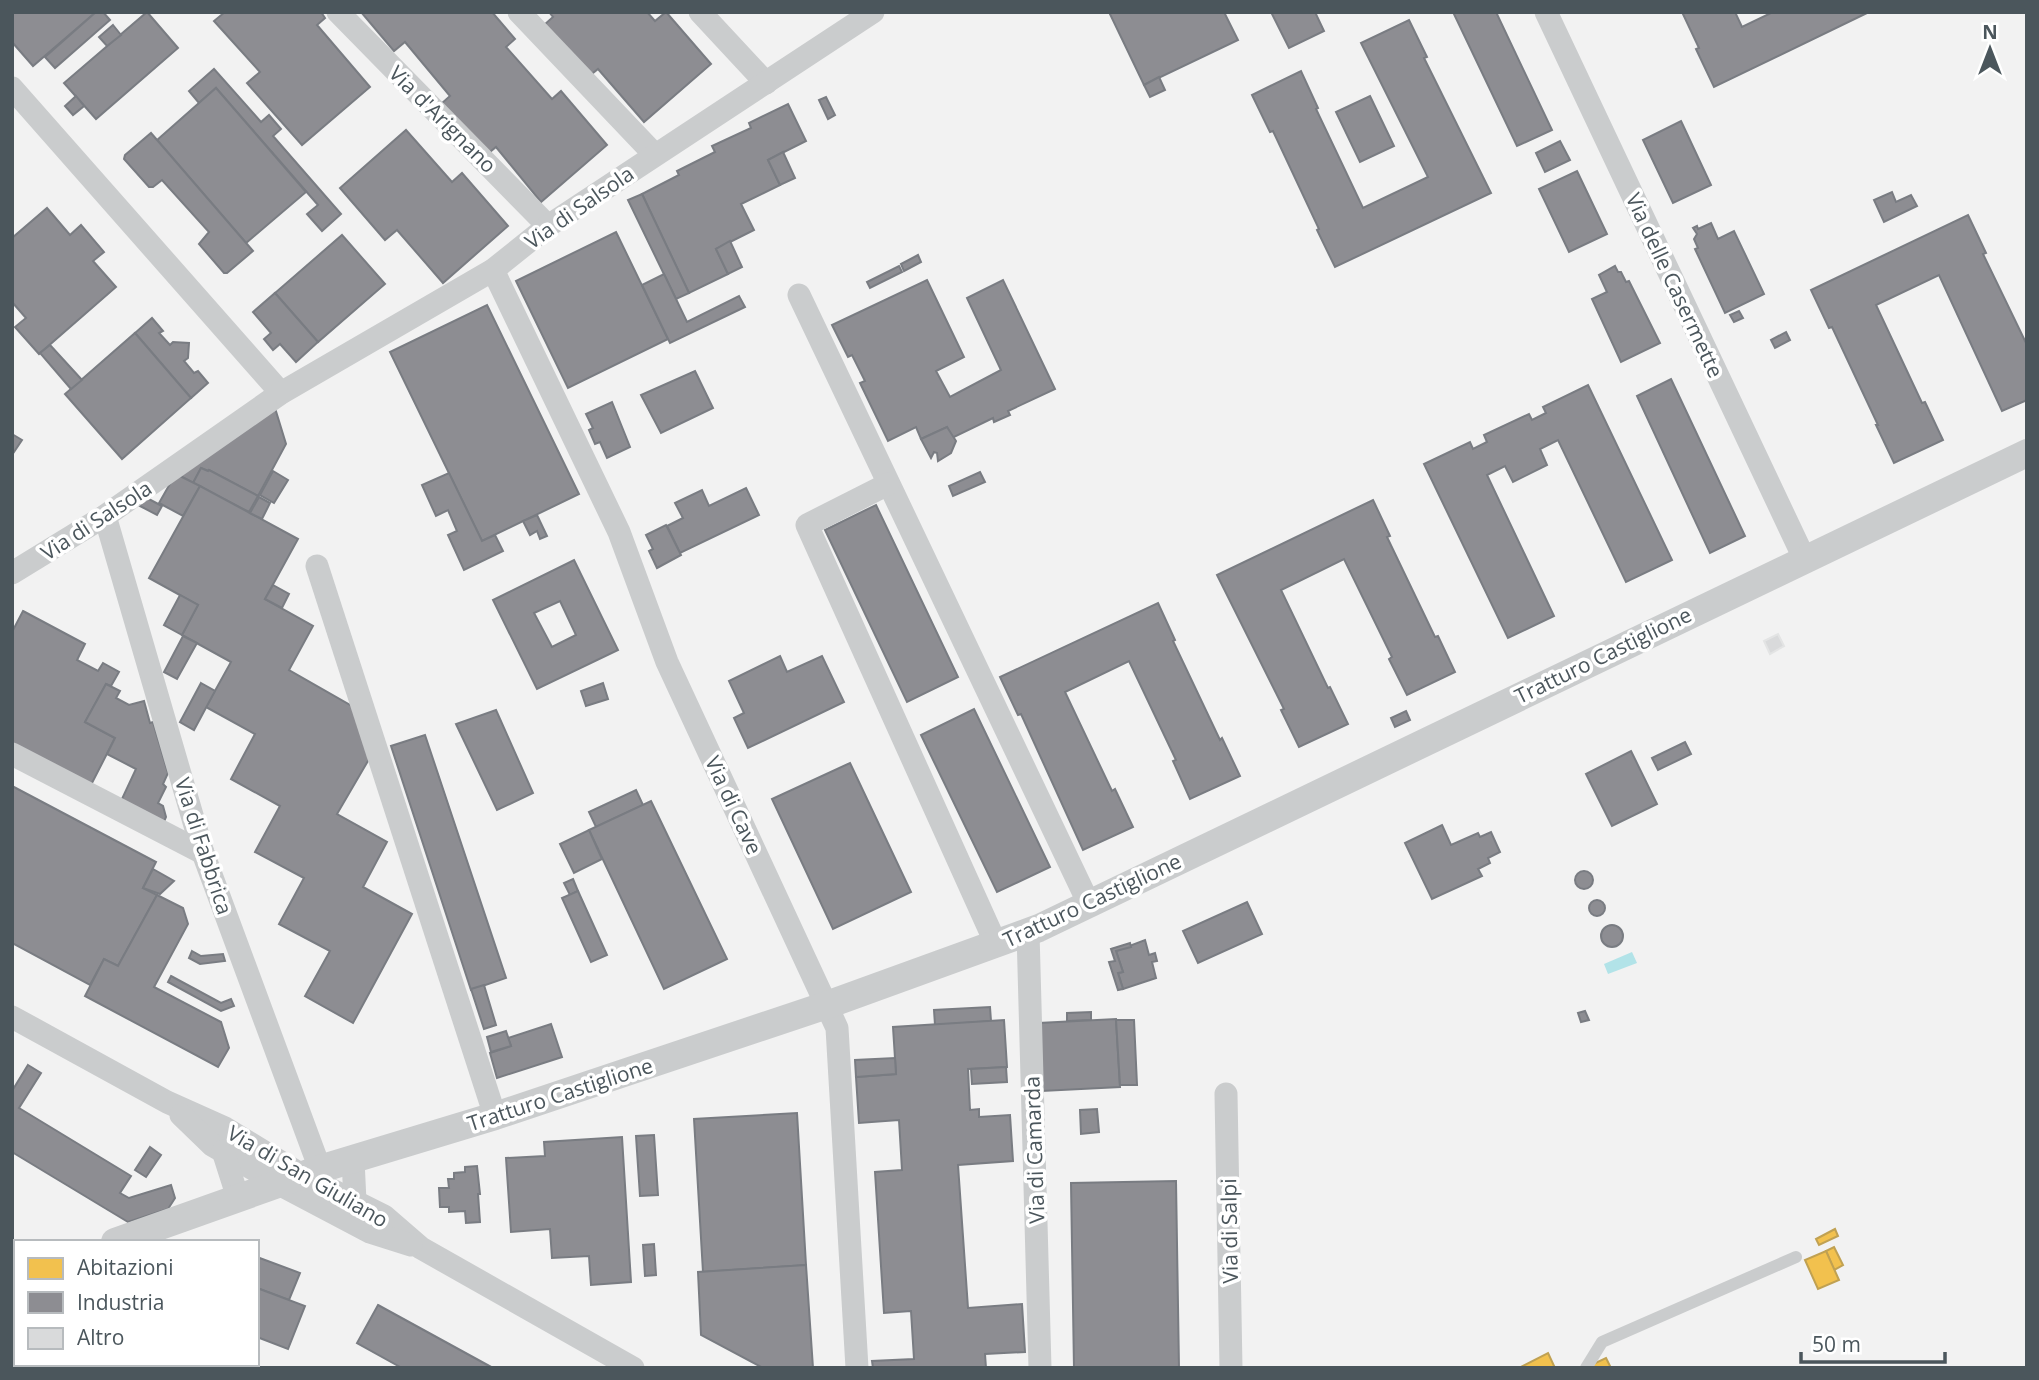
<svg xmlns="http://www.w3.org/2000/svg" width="2039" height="1380" font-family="'Open Sans',sans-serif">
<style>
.water{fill:#b2e3e8}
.homes{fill:#f2c14e;stroke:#c0a152;stroke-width:2}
.industry{fill:#8d8d92;stroke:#797c82;stroke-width:2;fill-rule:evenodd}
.building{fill:#d9dadb;stroke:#e3e4e4;stroke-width:2}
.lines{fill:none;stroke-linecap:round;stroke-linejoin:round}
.service{stroke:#cacccd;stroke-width:12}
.minor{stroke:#cacccd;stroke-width:23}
.tertiary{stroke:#cacccd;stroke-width:28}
.labels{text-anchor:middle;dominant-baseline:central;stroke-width:7;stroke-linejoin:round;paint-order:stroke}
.street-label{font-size:21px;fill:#4b565c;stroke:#fff}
</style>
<rect width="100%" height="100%" fill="#f2f2f2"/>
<!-- water -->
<polygon class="water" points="1632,952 1637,963 1608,974 1604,964"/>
<!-- homes -->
<g class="homes">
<polygon points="1835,1229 1838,1236 1819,1245 1816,1239"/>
<polygon points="1834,1247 1843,1265 1834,1270 1826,1251"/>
<polygon points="1826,1251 1839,1280 1818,1289 1805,1260"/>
<polygon points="1548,1353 1555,1368 1519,1368"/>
<polygon points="1606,1358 1611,1368 1592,1368 1591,1365"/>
</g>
<!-- industry -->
<g class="industry">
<polygon points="15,12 96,12 33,66 12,42 12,14"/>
<polygon points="96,12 103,12 110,20 55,68 45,57"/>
<polygon points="147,12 178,48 96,119 64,83"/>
<polygon points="225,12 321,12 325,18 317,25 370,87 302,145 247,83 260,72 214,21"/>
<polygon points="361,12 492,12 515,39 506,47 552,99 561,91 607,145 541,202 496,147 485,156 441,104 450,96 405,42 394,51"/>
<polygon points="549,12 647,12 655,21 666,12 711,64 644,122 598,69 588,77 544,25 553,17"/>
<polygon points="1109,12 1224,12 1238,40 1144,85"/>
<polygon points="1271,12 1315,12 1324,31 1289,48"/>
<polygon points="1453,12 1496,12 1552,130 1517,146"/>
<polygon points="1682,12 1735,12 1742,27 1773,12 1869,12 1714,87 1696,49 1699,48"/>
<polygon points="1409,20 1427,57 1424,58 1491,193 1335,267 1317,230 1319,229 1273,131 1270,132 1252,95 1301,71 1318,108 1316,109 1363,208 1428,177 1361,43"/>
<polygon points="113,25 121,35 107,46 99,37"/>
<polygon points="214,69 261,122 269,115 281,129 273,136 341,214 322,231 307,214 318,205 216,88 199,103 189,91"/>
<polygon points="1159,77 1165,90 1150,97 1144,85"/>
<polygon points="216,88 306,192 246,243 157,140"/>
<polygon points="76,96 84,106 73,115 65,106"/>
<polygon points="1370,96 1394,146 1360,162 1336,112"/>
<polygon points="826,97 835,115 828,119 819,100"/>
<polygon points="788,104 806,141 768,160 780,185 741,204 754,230 716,249 728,274 689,293 642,194 679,175 677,171 715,152 712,146 751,128 749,123"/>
<polygon points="1681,121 1711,185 1673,203 1643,140"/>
<polygon points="406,130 452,182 462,173 508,226 443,283 397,230 385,240 340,188"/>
<polygon points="151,133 253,251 227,273 224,273 199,244 209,232 162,180 153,187 149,187 124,159 125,155"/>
<polygon points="1560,141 1570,160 1545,172 1536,153"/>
<polygon points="783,152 795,178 780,185 768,160"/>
<polygon points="1577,171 1607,234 1569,252 1539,189"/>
<polygon points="1892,192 1896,202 1911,195 1917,206 1884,222 1874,200"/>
<polygon points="642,194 689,293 676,299 628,200"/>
<polygon points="47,208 70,235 81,225 104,252 93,261 116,287 39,354 15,327 26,318 12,302 12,238"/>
<polygon points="1968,215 1986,253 1983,254 2027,345 2027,400 2002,411 1939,275 1876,305 1922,403 1925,402 1943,440 1894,463 1876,425 1878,425 1832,327 1829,328 1811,290"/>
<polygon points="1711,223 1718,239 1734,231 1764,294 1725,313 1695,249 1698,248 1694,239 1697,234 1693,228 1697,226 1698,229"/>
<polygon points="616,232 668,339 568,388 516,281"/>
<polygon points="342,235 385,284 318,342 275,293"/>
<polygon points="730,241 742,267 728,274 716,249"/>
<polygon points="918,255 921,262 904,271 901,264"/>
<polygon points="899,266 902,272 870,288 867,282"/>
<polygon points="1615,266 1618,272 1621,272 1626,282 1629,281 1660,343 1621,362 1592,299 1607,292 1599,275"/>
<polygon points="664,274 687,322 739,296 745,307 670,343 642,285"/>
<polygon points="927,280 964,357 936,371 950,397 1001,370 967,298 1003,280 1055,389 1008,411 1010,415 994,422 993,418 952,438 947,427 921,439 916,427 888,441 860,383 865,381 852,355 848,357 832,325"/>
<polygon points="275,293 318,342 296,362 280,344 273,350 264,339 271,333 253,312"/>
<polygon points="487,305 579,494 482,541 390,352"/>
<polygon points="1739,311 1743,318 1734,322 1730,315"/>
<polygon points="152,318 163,331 159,333 170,345 173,342 189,343 188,358 184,361 194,373 198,371 208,383 191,398 135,333"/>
<polygon points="1786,332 1790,340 1775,348 1771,340"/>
<polygon points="135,333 191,398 122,459 65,394"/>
<polygon points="50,345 82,380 71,389 40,353"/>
<polygon points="695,371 713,408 661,433 641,395"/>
<polygon points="1671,379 1745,536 1710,553 1637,396"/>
<polygon points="1588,385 1672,560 1626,582 1558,440 1540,449 1547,465 1513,482 1505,466 1487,475 1554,616 1508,638 1424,464 1470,442 1473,449 1487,442 1484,435 1529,414 1532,420 1546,413 1543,407"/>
<polygon points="612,402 630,447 607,458 600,442 595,444 589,430 593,428 586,414"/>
<polygon points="275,408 286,444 258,496 209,470 208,471 201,468 193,483 180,476"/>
<polygon points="947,427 956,441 951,453 938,461 937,453 934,452 931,458 921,439"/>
<polygon points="12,434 22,440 12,455"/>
<polygon points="201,468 208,471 209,470 258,496 249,512 193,483"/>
<polygon points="273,471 288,480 274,503 260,495"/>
<polygon points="980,472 985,482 953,496 949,486"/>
<polygon points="449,473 482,541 495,535 503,551 464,570 448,535 457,531 448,510 436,516 422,485"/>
<polygon points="180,476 200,486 183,516 159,503 171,482"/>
<polygon points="200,486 298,539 265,599 313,626 289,670 357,709 372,754 337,814 387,842 363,887 412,914 353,1023 305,996 330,951 279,924 304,878 255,852 280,806 231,779 255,734 206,707 231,662 182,635 198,605 149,578"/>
<polygon points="746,488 759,515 680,553 667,526 683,518 675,503 702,490 709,506"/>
<polygon points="145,497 162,506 157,515 140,506"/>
<polygon points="259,497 270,503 262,519 250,513"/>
<polygon points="1373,500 1390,536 1387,537 1435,637 1438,636 1455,672 1407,695 1389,659 1392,657 1344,559 1281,590 1328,688 1330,687 1348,724 1299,747 1281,710 1284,709 1217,575"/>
<polygon points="876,505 958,677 907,702 825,530"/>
<polygon points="537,515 547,536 540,539 537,531 530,535 523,521"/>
<polygon points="666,525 681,555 657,568 649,551 653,549 646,535"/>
<path d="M 574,560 L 618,650 L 537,689 L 493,600 ZM 560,601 L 576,635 L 552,647 L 534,613 Z"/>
<polygon points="273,585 289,594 282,608 265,599"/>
<polygon points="180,595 198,605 182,635 164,625"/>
<polygon points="1158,603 1175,640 1173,641 1220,740 1222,738 1240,776 1190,799 1173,761 1176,760 1129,661 1065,692 1112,791 1115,789 1133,827 1083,850 1021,714 1018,715 1000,677"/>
<polygon points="23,611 85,644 77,660 98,671 103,663 119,672 111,686 106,684 85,722 115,738 91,785 12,743 12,632"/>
<polygon points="183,636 197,643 177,679 164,672"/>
<polygon points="780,656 787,672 822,656 844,702 748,748 734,718 744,713 729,681"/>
<polygon points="201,683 215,691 194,730 180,722"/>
<polygon points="603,683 608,699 586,706 581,691"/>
<polygon points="106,684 120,691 116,698 129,705 144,701 150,723 153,722 168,773 163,784 166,787 158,803 163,806 166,817 163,824 121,801 136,769 107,754 115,738 85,722"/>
<polygon points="974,709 1050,867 997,892 921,735"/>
<polygon points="496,710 533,793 497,810 456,724"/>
<polygon points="1406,711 1410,720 1395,727 1391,718"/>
<polygon points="425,735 506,978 471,990 391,746"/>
<polygon points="1685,742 1691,754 1658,770 1652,758"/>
<polygon points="1631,751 1657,804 1612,826 1586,774"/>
<polygon points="850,763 911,892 833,929 772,799"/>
<polygon points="12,786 156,862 143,888 157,895 118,966 104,959 90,985 12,943"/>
<polygon points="636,790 643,805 596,827 589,812"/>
<polygon points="651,801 727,959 664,989 589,830"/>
<polygon points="1442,825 1451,845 1478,833 1480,837 1491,832 1500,852 1488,858 1490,863 1478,869 1482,876 1432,899 1405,843"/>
<polygon points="589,830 602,859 574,873 560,844"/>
<polygon points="153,869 174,881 160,894 143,888"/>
<circle cx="1584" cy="880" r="9"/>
<polygon points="573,879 578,891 570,895 564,883"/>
<polygon points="578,891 607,955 591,962 562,898"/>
<polygon points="157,895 183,908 188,924 154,987 221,1022 229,1048 218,1067 85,996 104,959 118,966"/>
<circle cx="1597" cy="908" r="8"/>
<polygon points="1247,902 1262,934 1198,963 1183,931"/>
<circle cx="1612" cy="936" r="11"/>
<polygon points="1145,940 1149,955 1155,953 1157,961 1152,962 1156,978 1123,989 1118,973 1123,972 1116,951"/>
<polygon points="1130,943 1131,947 1116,951 1123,972 1118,973 1123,989 1118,990 1109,962 1115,961 1111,949"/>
<polygon points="192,951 201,956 223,954 225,961 200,964 189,958"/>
<polygon points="171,976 221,1003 231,999 234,1006 221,1011 168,982"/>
<polygon points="484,985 496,1025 484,1029 471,989"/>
<polygon points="990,1007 991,1021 935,1025 934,1010"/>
<polygon points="1585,1011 1589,1020 1581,1022 1578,1013"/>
<polygon points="1091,1012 1091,1020 1067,1021 1067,1013"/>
<polygon points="1116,1019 1120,1087 1042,1091 1039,1023"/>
<polygon points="1004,1020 1007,1067 968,1069 970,1110 979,1109 979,1117 1010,1115 1013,1161 958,1165 968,1308 1022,1304 1025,1352 985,1354 986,1368 873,1368 872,1361 914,1359 911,1311 884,1313 875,1172 902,1170 899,1120 859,1123 856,1077 896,1074 893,1027"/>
<polygon points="1116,1020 1134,1020 1137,1085 1120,1085"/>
<polygon points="551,1024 562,1057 497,1078 490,1053 511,1046 508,1038"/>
<polygon points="506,1031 511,1046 491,1052 487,1037"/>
<polygon points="895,1058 896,1074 856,1077 855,1060"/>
<polygon points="28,1065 41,1073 19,1108 131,1176 120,1193 129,1198 171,1185 175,1198 168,1209 128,1222 12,1152 12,1091"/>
<polygon points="1006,1067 1007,1082 972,1084 971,1069"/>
<polygon points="1097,1109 1099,1132 1081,1134 1080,1110"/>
<polygon points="797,1113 806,1265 703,1272 694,1119"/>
<polygon points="654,1135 658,1195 640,1196 636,1136"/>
<polygon points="622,1137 631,1282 591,1285 589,1256 552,1258 550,1229 511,1232 506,1158 545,1156 544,1142"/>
<polygon points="150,1147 161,1155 146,1177 135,1170"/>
<polygon points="477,1166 480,1194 478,1194 480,1222 466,1223 465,1211 449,1212 449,1207 440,1207 439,1188 449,1188 448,1179 454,1179 454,1173 465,1172 465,1167"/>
<polygon points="1176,1181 1179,1368 1074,1368 1071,1183"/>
<polygon points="654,1244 656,1275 645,1276 643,1245"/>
<polygon points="257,1257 300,1273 289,1300 257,1288"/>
<polygon points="806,1265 813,1368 763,1368 701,1335 698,1272"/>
<polygon points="257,1288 305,1306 288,1349 257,1337"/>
<polygon points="378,1305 493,1368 402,1368 357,1343"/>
<polygon points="122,1364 231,1364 240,1368 120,1368"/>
</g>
<!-- building -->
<polygon class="building" points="1778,634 1784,646 1770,654 1764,641"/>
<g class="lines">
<!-- service -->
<polyline class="service" points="1586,1368 1602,1342 1796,1257"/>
<!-- minor -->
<g class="minor">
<polyline points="338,12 548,226"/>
<polyline points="519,12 654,154"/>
<polyline points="700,12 766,83"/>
<polyline points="1546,12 1804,558"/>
<polyline points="12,88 281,393"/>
<polyline points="493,270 619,532 667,662 837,1028 857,1368"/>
<polyline points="799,295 1089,904"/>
<polyline points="888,484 807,525 996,944"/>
<polyline points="105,516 203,853 320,1169"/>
<polyline points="317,566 495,1116"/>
<polyline points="12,573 105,516 281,393 493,270 548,226 873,12"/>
<polyline points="12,754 203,853"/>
<polyline points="1028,932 1040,1368"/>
<polyline points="12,1017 167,1102 225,1128 302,1175 384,1216 421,1248 633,1368"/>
<polyline points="1226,1094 1231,1368"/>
<polyline points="181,1115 212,1145 279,1184 370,1232 411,1245"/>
<polyline points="223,1151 238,1198"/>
<polyline points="353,1159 355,1202"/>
</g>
<!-- tertiary -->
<g class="tertiary">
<polyline points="115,1242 320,1169 495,1116 827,1005 1039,928 2027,453"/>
<polyline points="12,1278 16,1277"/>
</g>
</g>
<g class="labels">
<!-- street labels -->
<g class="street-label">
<text transform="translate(443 119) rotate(45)">Via d'Arignano</text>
<text transform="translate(579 207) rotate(-35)">Via di Salsola</text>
<text transform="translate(1675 285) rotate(65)">Via delle Casermette</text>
<text transform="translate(96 520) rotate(-33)">Via di Salsola</text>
<text transform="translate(1603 655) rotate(-26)">Tratturo Castiglione</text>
<text transform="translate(734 805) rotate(65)">Via di Cave</text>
<text transform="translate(204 846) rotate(72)">Via di Fabbrica</text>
<text transform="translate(1092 900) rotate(-25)">Tratturo Castiglione</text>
<text transform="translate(560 1094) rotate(-18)">Tratturo Castiglione</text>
<text transform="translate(1034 1150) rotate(-92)">Via di Camarda</text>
<text transform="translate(308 1176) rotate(30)">Via di San Giuliano</text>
<text transform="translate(1229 1231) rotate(-91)">Via di Salpi</text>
</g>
</g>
<!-- border -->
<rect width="2039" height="1380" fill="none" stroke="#4b565c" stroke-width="28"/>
<!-- legend -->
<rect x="14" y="1240" width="245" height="126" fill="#ffffff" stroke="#b7bbbe" stroke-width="2"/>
<rect x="28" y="1258" width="35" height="21" fill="#f2c14e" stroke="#b7bbbe" stroke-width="2"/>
<text x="77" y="1275" font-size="21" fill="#4b565c">Abitazioni</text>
<rect x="28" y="1292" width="35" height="21" fill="#8d8d92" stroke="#b7bbbe" stroke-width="2"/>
<text x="77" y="1310" font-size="21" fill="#4b565c">Industria</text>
<rect x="28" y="1328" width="35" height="21" fill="#d9dadb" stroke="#b7bbbe" stroke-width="2"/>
<text x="77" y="1345" font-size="21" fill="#4b565c">Altro</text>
<!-- north arrow -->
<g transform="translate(1990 49)" stroke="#ffffff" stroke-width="5" paint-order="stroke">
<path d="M0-5L12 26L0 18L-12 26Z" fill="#4b565c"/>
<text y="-10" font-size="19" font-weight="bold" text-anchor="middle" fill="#4b565c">N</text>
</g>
<!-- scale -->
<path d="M1801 1352v10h144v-10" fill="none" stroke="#4b565c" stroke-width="3.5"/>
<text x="1812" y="1352" font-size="21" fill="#4b565c" stroke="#ffffff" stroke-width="5" paint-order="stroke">50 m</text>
</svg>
